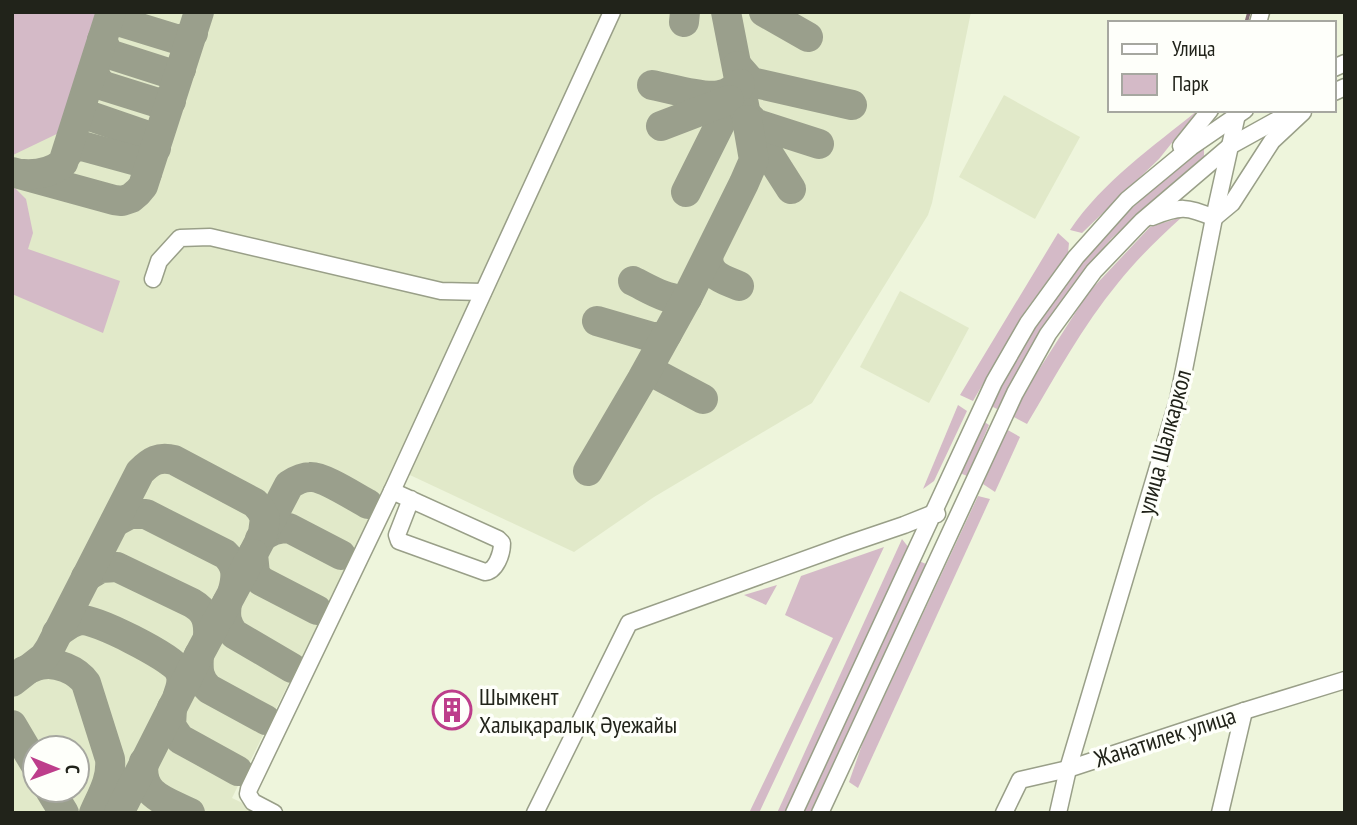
<svg xmlns="http://www.w3.org/2000/svg" width="1357" height="825" font-family="'PT Sans Narrow',sans-serif">
<style>
.built{fill:#e1e9c9;fill-rule:evenodd}
.green{fill:#d4bac7}
.lines{fill:none;stroke-linecap:round;stroke-linejoin:round}
.stream{stroke:#856f77;stroke-width:3.5}
.taxiway{stroke:#9a9f8c;stroke-width:30}
.minor-casing{stroke:#999f88;stroke-width:19}
.minor{stroke:#fff;stroke-width:16}
.labels{text-anchor:middle;dominant-baseline:central;stroke-width:7;stroke-linejoin:round;paint-order:stroke}
.street-label{font-size:24px;fill:#21231a;stroke:#fefffa}
.poi-label{font-size:24px;fill:#21231a;stroke:#fefffa;text-anchor:start}
</style>
<rect width="100%" height="100%" fill="#eef5dc"/>
<!-- built -->
<g class="built">
<path d="M 12,12 L 971,12 L 932,203 L 928,215 L 812,403 L 654,497 L 574,552 L 395,468 L 232,798 L 251,807 L 248,813 L 12,813 ZM 35,748 L 77,748 L 77,790 L 35,790 Z"/>
<polygon points="1004,95 1080,137 1035,219 959,177"/>
<polygon points="900,291 969,328 929,403 860,367"/>
</g>
<!-- green -->
<g class="green">
<polygon points="12,12 101,12 63,131 13,155"/>
<path d="M 1198,110 L 1159,159 L 1082,233 L 1070,230 C 1103,181 1153,147 1198,110 Z"/>
<path d="M 1204,146 L 1204,156 L 1111,239 L 1073,287 L 1033,345 L 997,409 L 991,406 C 1023,347 1059,280 1107,232 C 1137,202 1171,174 1204,146 Z"/>
<polygon points="12,185 26,199 33,233 28,249 120,281 103,333 12,294"/>
<path d="M 1182,217 C 1159,238 1137,259 1118,283 C 1083,325 1055,377 1027,424 L 1012,416 L 1038,371 L 1088,293 L 1150,227 Z"/>
<polygon points="1058,233 1069,243 1068,253 1026,310 973,401 960,395"/>
<polygon points="958,405 967,411 934,481 923,489"/>
<polygon points="983,421 989,425 967,476 960,473"/>
<polygon points="1006,429 1020,437 995,492 983,484"/>
<polygon points="978,496 990,499 858,788 849,782 863,742"/>
<polygon points="902,539 909,548 785,813 777,813"/>
<polygon points="884,547 759,813 749,813 833,638 785,615 801,576"/>
<polygon points="919,561 926,564 810,813 804,813"/>
<polygon points="777,585 766,605 744,595"/>
</g>
<g class="lines">
<!-- stream -->
<polyline class="stream" points="1246,23 1249,12"/>
<!-- taxiway -->
<g class="taxiway">
<polyline points="114,12 119,21 124,23 176,39 186,39 193,33"/>
<polyline points="726,12 747,120 791,189"/>
<polyline points="764,12 808,37"/>
<polyline points="684,22 685,12"/>
<polyline points="102,40 107,51 112,55 165,72 172,73 181,69"/>
<polyline points="737,66 751,82 852,105"/>
<polyline points="93,70 98,81 104,86 155,102 163,103 171,101"/>
<path d="M 652,85 C 669,88 704,99 720,95 C 728,94 734,89 740,84 L 686,192"/>
<polyline points="82,106 84,112 87,115 145,135 152,141 156,148"/>
<polyline points="745,113 755,123 760,125 819,144"/>
<polyline points="661,126 729,100"/>
<polyline points="67,154 73,147 82,146 137,161 144,166 147,173"/>
<polyline points="12,172 114,200 122,201 131,198 138,192 143,186 199,12"/>
<path d="M 23,174 C 38,175 51,173 63,163 L 111,12"/>
<path d="M 708,258 C 709,277 724,279 739,286"/>
<path d="M 633,281 C 648,288 670,303 687,298"/>
<polyline points="597,321 652,337 660,337 667,334"/>
<polyline points="652,362 652,368 656,374 703,399"/>
<polyline points="588,471 642,379 687,298 744,183 754,160 747,120"/>
<path d="M 115,522 L 130,514 L 146,514 L 225,554 C 237,565 237,575 233,590"/>
<path d="M 260,539 C 269,531 277,528 289,528 L 341,555"/>
<path d="M 86,577 L 101,568 L 117,567 L 192,603 C 206,611 209,621 208,637"/>
<path d="M 227,603 C 225,616 226,624 234,634 L 292,668"/>
<path d="M 317,610 L 261,581 L 255,574 L 253,554 L 289,485 C 295,481 302,477 310,477 C 323,476 355,497 368,504"/>
<path d="M 57,633 C 64,628 72,621 81,620 C 94,618 171,657 178,669 C 184,677 181,687 178,695"/>
<path d="M 199,655 C 198,669 198,679 209,689 L 266,720"/>
<path d="M 24,671 C 29,669 35,666 40,665 C 56,661 77,670 86,683 L 110,759 C 112,779 102,795 94,813"/>
<path d="M 12,682 L 44,657 L 50,648 L 140,472 C 151,461 159,456 174,460 L 255,503 L 261,510 L 265,518 L 263,533"/>
<polyline points="172,708 171,726 180,739 238,771"/>
<polyline points="12,725 35,764"/>
<path d="M 144,762 C 138,795 166,801 190,813"/>
<polyline points="50,790 64,813"/>
<polyline points="119,813 199,655 253,554"/>
</g>
<defs>
<g id="minor">
<polyline points="1258,23 1261,12"/>
<polyline points="1334,68 1345,63"/>
<polyline points="1334,92 1345,87"/>
<polyline points="1181,146 1210,110"/>
<path d="M 1152,217 C 1180,206 1187,206 1214,218 L 1232,203 L 1272,141 L 1303,112"/>
<polyline points="153,279 159,261 180,238 210,237 441,291 483,292"/>
<path d="M 392,491 L 498,539 L 502,543 C 502,554 496,571 485,572 L 399,541 L 397,535 L 411,499"/>
<polyline points="274,813 253,802 248,794 249,789 392,491 612,12"/>
<polyline points="535,813 629,623 848,544 904,525 934,513 937,514"/>
<polyline points="794,813 994,382 1028,323 1076,257 1127,200 1191,147 1245,110"/>
<polyline points="820,813 1015,393 1048,334 1094,271 1142,221 1230,146 1295,110"/>
<polyline points="1004,813 1020,780 1068,769 1244,711 1345,680"/>
<polyline points="1058,813 1068,769 1178,400 1214,218 1238,110"/>
<polyline points="1220,813 1244,711"/>
</g>
</defs>
<!-- minor casing -->
<use href="#minor" class="minor-casing"/>
<!-- minor -->
<use href="#minor" class="minor"/>
</g>
<!-- icons -->
<defs>
<symbol id="building-ring" viewBox="-11 -11 22 22"><circle r="9.5" fill="#fefffa" stroke="#bd3e8b" stroke-width="1.5"/><path d="M-4-6H4V6H1V3H-1V6H-4ZM-2.5-4.3h1.7v1.8h-1.7ZM.8-4.3h1.7v1.8H.8ZM-2.5-1h1.7V.8h-1.7ZM.8-1h1.7V.8H.8Z" fill="#bd3e8b"/></symbol>
</defs>
<g fill-rule="evenodd">
<use href="#building-ring" x="430" y="688" width="44" height="44"/>
</g>
<g class="labels">
<!-- street labels -->
<g class="street-label">
<text transform="translate(1164 442) rotate(-75)">улица Шалкаркол</text>
<text transform="translate(1165 737) rotate(-18)">Жанатилек улица</text>
</g>
<!-- poi labels -->
<g class="poi-label">
<text x="479" y="696">Шымкент<tspan x="479" dy="28">Халықаралық Әуежайы</tspan></text>
</g>
</g>
<!-- border -->
<rect width="1357" height="825" fill="none" stroke="#21231a" stroke-width="28"/>
<!-- legend -->
<rect x="1108" y="21" width="228" height="91" fill="#fefffa" stroke="#a6a7a0" stroke-width="2"/>
<rect x="1122" y="44" width="35" height="10" fill="#ffffff" stroke="#a6a7a0" stroke-width="2"/>
<text x="1172" y="56" font-size="21" fill="#21231a">Улица</text>
<rect x="1122" y="74" width="35" height="21" fill="#d4bac7" stroke="#a6a7a0" stroke-width="2"/>
<text x="1172" y="91" font-size="21" fill="#21231a">Парк</text>
<!-- north arrow -->
<g transform="translate(56 769) rotate(91)"><circle r="33" fill="#fefffa" stroke="#a6a7a0" stroke-width="2"/>
<path d="M0-5L12 26L0 18L-12 26Z" fill="#bd3e8b"/>
<text y="-10" font-size="19" font-weight="bold" text-anchor="middle" fill="#21231a">С</text>
</g>
</svg>
